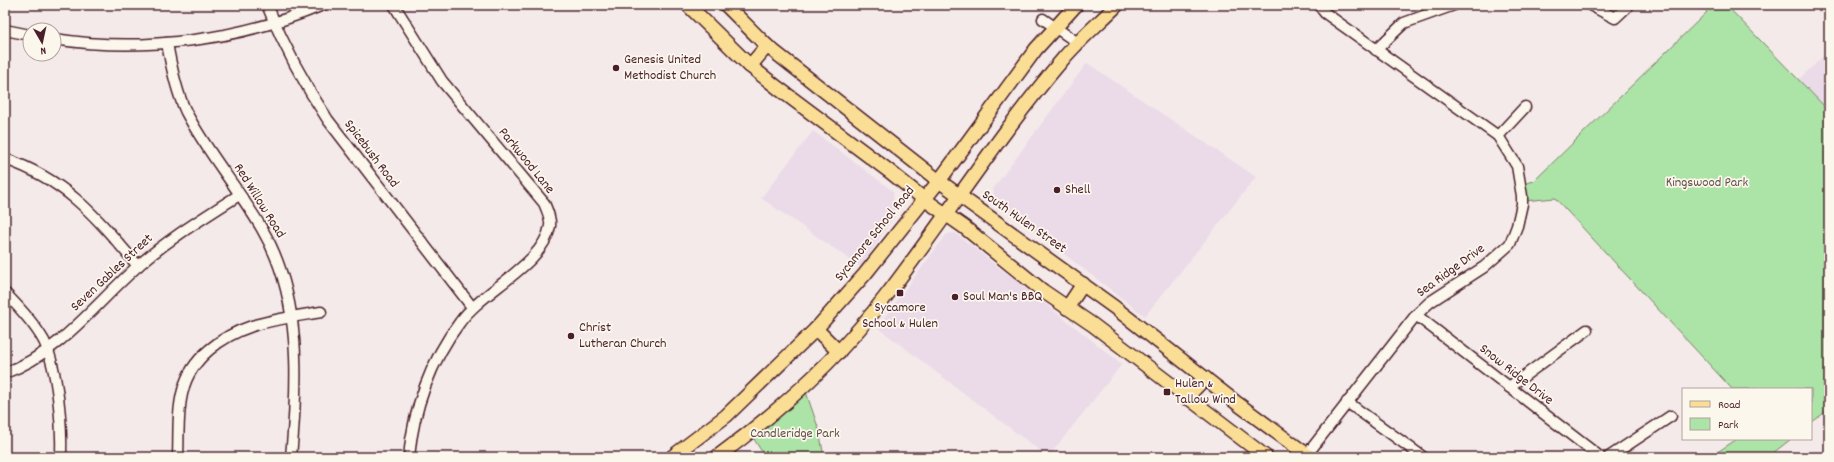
<svg xmlns="http://www.w3.org/2000/svg" width="1834" height="462" font-family="Dekko,sans-serif">
<style>
.built{fill:#ebdae8}
.green{fill:#ace3a6;stroke:#7b8168}
.lines{fill:none;stroke-linecap:round;stroke-linejoin:round}
.minor-casing{stroke:#4a1f2b;stroke-width:13}
.major-casing{stroke:#4a1f2b;stroke-width:16}
.minor{stroke:#fbf7ec;stroke-width:10}
.major{stroke:#fbde96;stroke-width:13}
.poi-dot{fill:#4a1f2b;stroke:#fbf7ec;stroke-width:1.5}
.labels{text-anchor:middle;dominant-baseline:central;stroke-width:3.5;stroke-linejoin:round;paint-order:stroke}
.poi-label{font-size:14px;fill:#4a1f2b;stroke:#fbf7ec;text-anchor:start}
.street-label{font-size:14px;fill:#4a1f2b;stroke:#fbf7ec}
.park-label{font-size:14px;fill:#62504a;stroke:#fbf7ec}
</style>
<rect width="100%" height="100%" fill="#f4eaea"/>
<filter id="ink" filterUnits="userSpaceOnUse"><feTurbulence type="fractalNoise" baseFrequency=".025" numOctaves="2"/><feDisplacementMap in="SourceGraphic" scale="8" xChannelSelector="R" yChannelSelector="G"/><feConvolveMatrix kernelMatrix="1 2 1 2 8 2 1 2 1" color-interpolation-filters="sRGB"/></filter>
<g filter="url(#ink)">
<!-- built -->
<g class="built">
<polygon points="1829,51 1829,118 1796,82"/>
<polygon points="1087,63 1256,177 1145,316 995,201 993,189"/>
<polygon points="813,131 893,191 894,216 861,267 761,198"/>
<polygon points="955,233 1122,364 1048,457 877,327 947,234"/>
</g>
<!-- green -->
<g class="green">
<polygon points="1700,5 1726,5 1829,111 1829,409 1811,423 1811,389 1732,389 1555,198 1524,201 1523,184 1534,181 1707,12"/>
<polygon points="806,392 819,430 824,457 765,457 754,439"/>
<polygon points="1737,439 1791,439 1768,457 1710,457"/>
</g>
<g class="lines">
<defs>
<g id="minor">
<path d="M 267,5 C 284,46 304,84 328,120 L 472,307"/>
<path d="M 394,5 L 442,81 L 544,203 C 547,210 551,218 550,226 C 544,264 483,290 460,322 C 431,360 413,410 409,457"/>
<polyline points="1590,5 1615,18 1629,5"/>
<polyline points="1043,19 1078,43"/>
<polyline points="5,30 30,35"/>
<path d="M 54,39 C 143,53 240,40 323,5"/>
<path d="M 167,43 C 171,66 176,91 186,112 C 208,154 239,189 262,229 C 302,297 298,382 291,457"/>
<polyline points="1376,50 1404,23 1454,5"/>
<polyline points="1498,136 1525,107"/>
<path d="M 5,159 C 67,180 97,218 138,266"/>
<path d="M 5,293 C 20,308 34,323 44,341 C 58,370 62,425 61,457"/>
<polyline points="1416,315 1600,457"/>
<path d="M 5,373 C 60,353 96,303 139,265 C 170,238 205,217 239,195"/>
<polyline points="1509,387 1587,330"/>
<polyline points="1347,402 1423,457"/>
<path d="M 178,457 C 179,435 177,411 183,390 C 191,358 222,336 252,326 C 274,319 298,316 321,312"/>
<polyline points="1305,457 1416,315 1430,302 1484,267 1510,244 1517,226 1522,204 1522,196 1517,166 1498,136 1325,13 1319,5"/>
<polyline points="1609,457 1671,416"/>
</g>
<g id="major">
<polyline points="688,5 750,66 778,88 889,171 924,199 964,227 1043,291 1093,325 1266,457"/>
<polyline points="726,5 767,46 939,181 1114,307 1238,404 1310,457"/>
<polyline points="750,66 767,46"/>
<polyline points="1067,308 1083,284"/>
<polyline points="816,329 839,352"/>
<polyline points="1186,398 1205,378"/>
<polyline points="672,457 726,416 816,329 865,274 939,181 1036,49 1076,5"/>
<path d="M 717,457 C 780,411 839,358 886,296 C 946,218 999,134 1063,59 C 1079,40 1099,23 1117,5"/>
</g>
</defs>
<!-- minor casing -->
<use href="#minor" class="minor-casing"/>
<!-- major casing -->
<use href="#major" class="major-casing"/>
<!-- minor -->
<use href="#minor" class="minor"/>
<!-- major -->
<use href="#major" class="major"/>
</g>
</g>
<!-- markers -->
<g class="poi-dot">
<circle cx="616" cy="68" r="4"/>
<circle cx="1057" cy="190" r="4"/>
<rect x="896" y="289" width="8" height="8" rx="2"/>
<circle cx="955" cy="297" r="4"/>
<circle cx="571" cy="336" r="4"/>
<rect x="1163" y="388" width="8" height="8" rx="2"/>
</g>
<g class="labels">
<!-- poi labels -->
<g class="poi-label">
<text x="624" y="60">Genesis United<tspan x="624" dy="16">Methodist Church</tspan></text>
<text x="1065" y="190">Shell</text>
<text x="963" y="297">Soul Man's BBQ</text>
<text x="900" y="308" text-anchor="middle">Sycamore<tspan x="900" dy="16">School &amp; Hulen</tspan></text>
<text x="579" y="328">Christ<tspan x="579" dy="16">Lutheran Church</tspan></text>
<text x="1175" y="384">Hulen &amp;<tspan x="1175" dy="16">Tallow Wind</tspan></text>
</g>
<!-- street labels -->
<g class="street-label">
<text transform="translate(371 154) rotate(53)">Spicebush Road</text>
<text transform="translate(526 161) rotate(51)">Parkwood Lane</text>
<text transform="translate(259 201) rotate(58)">Red Willow Road</text>
<text transform="translate(1024 222) rotate(35)">South Hulen Street</text>
<text transform="translate(875 234) rotate(-51)">Sycamore School Road</text>
<text transform="translate(1451 271) rotate(-36)">Sea Ridge Drive</text>
<text transform="translate(112 273) rotate(-43)">Seven Gables Street</text>
<text transform="translate(1516 375) rotate(38)">Snow Ridge Drive</text>
</g>
<!-- park labels -->
<g class="park-label">
<text x="1707" y="183">Kingswood Park</text>
<text x="795" y="434">Candleridge Park</text>
</g>
</g>
<!-- margin -->
<rect width="1834" height="462" fill="none" stroke="#fbf7ec" stroke-width="20"/>
<rect x="10" y="10" width="1814" height="442" fill="none" stroke="#4a1f2b" stroke-width="1.5" filter="url(#ink)"/>
<!-- legend -->
<rect x="1682" y="388" width="130" height="52" fill="#fbf7ec" stroke="#b4a19f"/>
<rect x="1690" y="401" width="20" height="6" fill="#fbde96" stroke="#b4a19f"/>
<text x="1718" y="408" font-size="12" fill="#4a1f2b">Road</text>
<rect x="1690" y="418" width="20" height="12" fill="#ace3a6" stroke="#b4a19f"/>
<text x="1718" y="428" font-size="12" fill="#4a1f2b">Park</text>
<!-- north arrow -->
<g transform="translate(42 42) rotate(171)"><circle r="19" fill="#fbf7ec" stroke="#b4a19f"/>
<path d="M0-3L7 15L0 10L-7 15Z" fill="#4a1f2b"/>
<text y="-6" font-size="11" font-weight="bold" text-anchor="middle" fill="#4a1f2b">N</text>
</g>
</svg>
